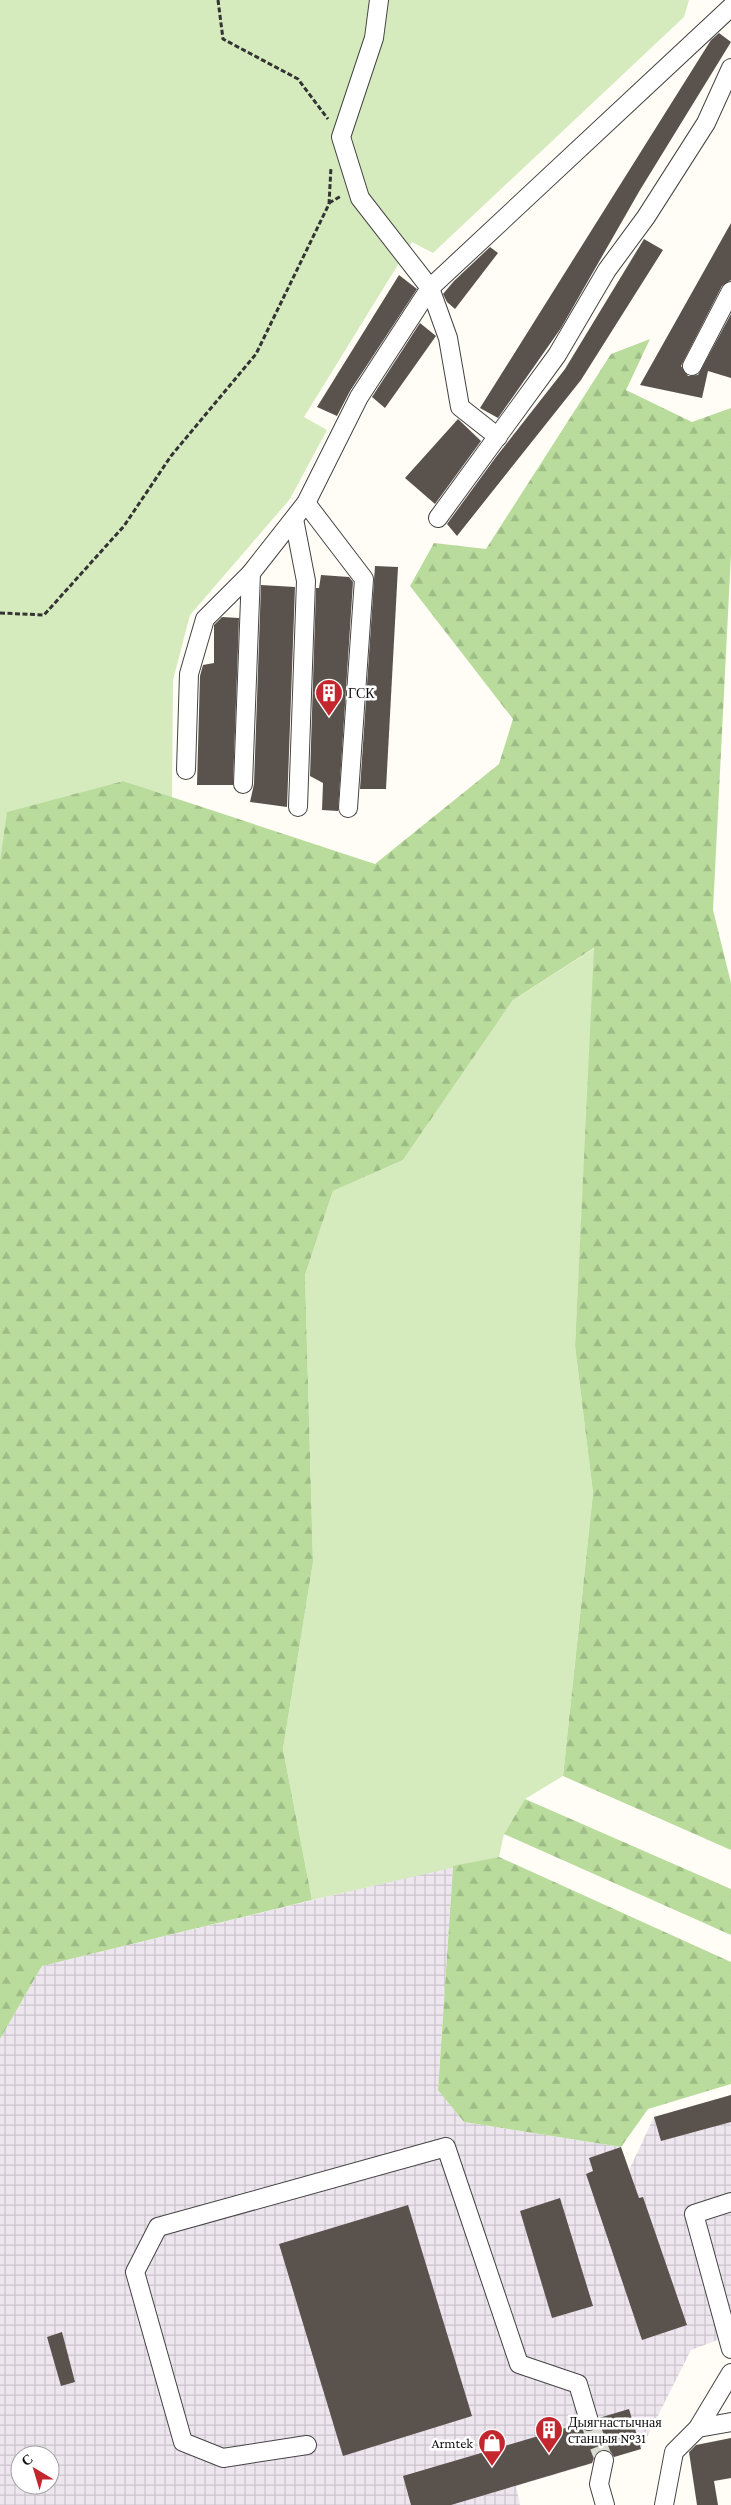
<svg xmlns="http://www.w3.org/2000/svg" width="731" height="2505" font-family="'Crimson Pro',serif">
<style>
.industrial{fill:url(#industrial-grid);fill-rule:evenodd}
.grass{fill:#d5ebbd}
.forest{fill:url(#forest-firs)}
.building{fill:#5a524d}
.lines{fill:none;stroke-linecap:round;stroke-linejoin:round}
.minor-tunnel{stroke:#dbdad3;stroke-width:18;stroke-dasharray:18 9;stroke-linecap:butt}
.minor-casing{stroke:#444;stroke-width:20}
.path{stroke:#333;stroke-width:3;stroke-dasharray:5 2.5;stroke-linecap:butt}
.minor{stroke:#fff;stroke-width:18}
.labels{text-anchor:middle;dominant-baseline:central;stroke-width:5;stroke-linejoin:round;paint-order:stroke}
.poi-label{font-size:14px;fill:#111;stroke:#fff;text-anchor:start}
</style>
<defs>
<pattern id="industrial-grid" width="8" height="8" patternUnits="userSpaceOnUse" patternTransform="scale(1.25)"><rect width="8" height="8" fill="#eee6ef"/><path d="M0 4h8M4 0v8" fill="none" stroke="#cbc4cc"/></pattern>
<pattern id="forest-firs" width="22" height="20" patternUnits="userSpaceOnUse" patternTransform="scale(1.25)"><rect width="22" height="20" fill="#b9dc9c"/><path d="M5 1l3.5 6h-7zM16 11l3.5 6h-7z" fill="#9ebc85"/></pattern>
</defs>
<rect width="100%" height="100%" fill="#fffdf5"/>
<!-- industrial -->
<path class="industrial" d="M 453,1866 L 438,2089 L 464,2122 L 621,2147 L 629,2170 L 654,2117 L 731,2095 L 731,2335 L 691,2350 L 641,2449 L 516,2486 L 520,2505 L 0,2505 L 0,2039 L 42,1966 ZM 20,2455 L 50,2455 L 50,2485 L 20,2485 Z"/>
<!-- grass -->
<g class="grass">
<polygon points="0,0 689,0 684,17 433,253 412,242 304,417 327,430 290,499 190,615 173,680 172,799 123,781 8,812 0,861"/>
<polygon points="595,948 575,1346 593,1493 563,1776 525,1799 504,1834 499,1857 312,1900 283,1749 313,1562 305,1275 333,1191 403,1160 513,1000"/>
</g>
<!-- forest -->
<g class="forest">
<polygon points="650,339 626,390 692,422 731,408 731,554 713,910 731,983 731,1850 563,1776 593,1493 575,1346 594,948 513,1000 403,1160 333,1191 305,1275 313,1562 283,1749 312,1900 42,1966 0,2039 0,861 7,812 123,781 375,864 499,764 513,719 410,586 434,543 486,549 611,354"/>
<polygon points="525,1799 731,1889 731,1935 504,1834"/>
<polygon points="499,1857 731,1962 731,2084 648,2109 621,2147 464,2122 438,2090 453,1866"/>
</g>
<!-- building -->
<g class="building">
<polygon points="719,33 731,42 640,190 561,328 498,418 480,408 711,40"/>
<polygon points="731,223 731,280 722,286 681,366 688,376 698,375 731,314 731,378 708,371 702,398 640,385"/>
<polygon points="644,239 663,250 581,380 457,536 447,524 496,457 565,369"/>
<polygon points="490,247 498,253 455,309 447,302 443,294 454,281"/>
<polygon points="399,275 417,289 350,391 337,416 317,407"/>
<polygon points="420,323 436,336 385,408 372,397"/>
<polygon points="458,419 481,441 435,504 405,478"/>
<polygon points="375,566 398,567 386,789 360,789"/>
<polygon points="321,575 349,577 353,582 338,811 322,810 323,783 310,776 316,588 319,588"/>
<polygon points="261,585 295,587 287,807 250,802 254,784"/>
<polygon points="222,617 239,618 233,785 197,785 200,676 203,665 214,663 214,625"/>
<polygon points="731,2095 731,2122 661,2141 654,2117"/>
<polygon points="621,2147 639,2198 643,2197 687,2325 642,2340 586,2174 593,2171 589,2158"/>
<polygon points="560,2198 593,2306 552,2318 520,2211"/>
<polygon points="408,2205 472,2416 343,2456 279,2244"/>
<polygon points="62,2332 75,2382 61,2386 47,2337"/>
<polygon points="629,2409 641,2449 614,2457 611,2452 601,2450 596,2453 592,2463 451,2505 411,2505 403,2476 579,2424 582,2429 592,2431 597,2428 599,2418"/>
<polygon points="731,2438 731,2478 714,2481 718,2505 697,2505 689,2452 696,2445"/>
</g>
<g class="lines">
<!-- minor-tunnel -->
<polyline class="minor-tunnel" points="589,2421 604,2460"/>
<defs>
<g id="minor">
<polyline points="379,0 374,38 341,137 360,198 430,288 448,338 460,407 498,437"/>
<polyline points="692,366 731,291"/>
<polyline points="306,503 364,579 348,808"/>
<polyline points="438,518 557,355 607,270 646,217 706,123 731,68"/>
<polyline points="294,519 306,581 298,807"/>
<polyline points="186,770 189,674 205,619 251,573"/>
<polyline points="243,784 251,573 306,503 359,397 430,288 731,7"/>
<polyline points="731,2202 694,2214 731,2349"/>
<polyline points="698,2428 731,2422"/>
<polyline points="307,2445 223,2458 183,2442 135,2272 158,2227 446,2147 519,2364 578,2384 589,2421"/>
<polyline points="604,2460 599,2484 605,2505"/>
<polyline points="664,2505 674,2452 698,2428 731,2373"/>
</g>
</defs>
<!-- minor casing -->
<use href="#minor" class="minor-casing"/>
<!-- path -->
<g class="path">
<polyline points="218,0 223,39 298,79 328,119"/>
<polyline points="329,203 341,196"/>
<polyline points="0,613 44,615 124,526 171,456 256,354 329,204 331,167"/>
</g>
<!-- minor -->
<use href="#minor" class="minor"/>
</g>
<!-- icons -->
<defs>
<symbol id="building-pin" viewBox="-11 -11 22 30"><path d="M0 17L-7.5 6A9.5 9.5 0 1 1 7.5 6Z" fill="#c4262e" stroke="#fff"/><path d="M-4-6H4V6H1V3H-1V6H-4ZM-2.5-4.3h1.7v1.8h-1.7ZM.8-4.3h1.7v1.8H.8ZM-2.5-1h1.7V.8h-1.7ZM.8-1h1.7V.8H.8Z" fill="#fff"/></symbol>
<symbol id="shop-pin" viewBox="-11 -11 22 30"><path d="M0 17L-7.5 6A9.5 9.5 0 1 1 7.5 6Z" fill="#c4262e" stroke="#fff"/><path d="M-5-2.5h2.3a2.7 3.5 0 0 1 5.4 0H5L5.5 6h-11ZM-1.5-2.5h3a1.5 2.3 0 0 0-3 0Z" fill="#fff"/></symbol>
</defs>
<g fill-rule="evenodd">
<use href="#building-pin" x="313" y="677" width="32" height="43"/>
<use href="#building-pin" x="533" y="2414" width="32" height="43"/>
<use href="#shop-pin" x="476" y="2427" width="32" height="43"/>
</g>
<g class="labels">
<!-- poi labels -->
<g class="poi-label">
<text x="348" y="693">ГСК</text>
<text x="568" y="2422">Дыягнастычная<tspan x="568" dy="16">станцыя №31</tspan></text>
<text x="473" y="2443" text-anchor="end">Armtek</text>
</g>
</g>
<!-- north arrow -->
<g transform="translate(35 2470) rotate(322)"><circle r="24" fill="#ffffff" stroke="#a0a0a0"/>
<path d="M0-4L9 19L0 12L-9 19Z" fill="#c4262e"/>
<text y="-8" font-size="14" font-weight="bold" text-anchor="middle" fill="#111111">С</text>
</g>
</svg>
